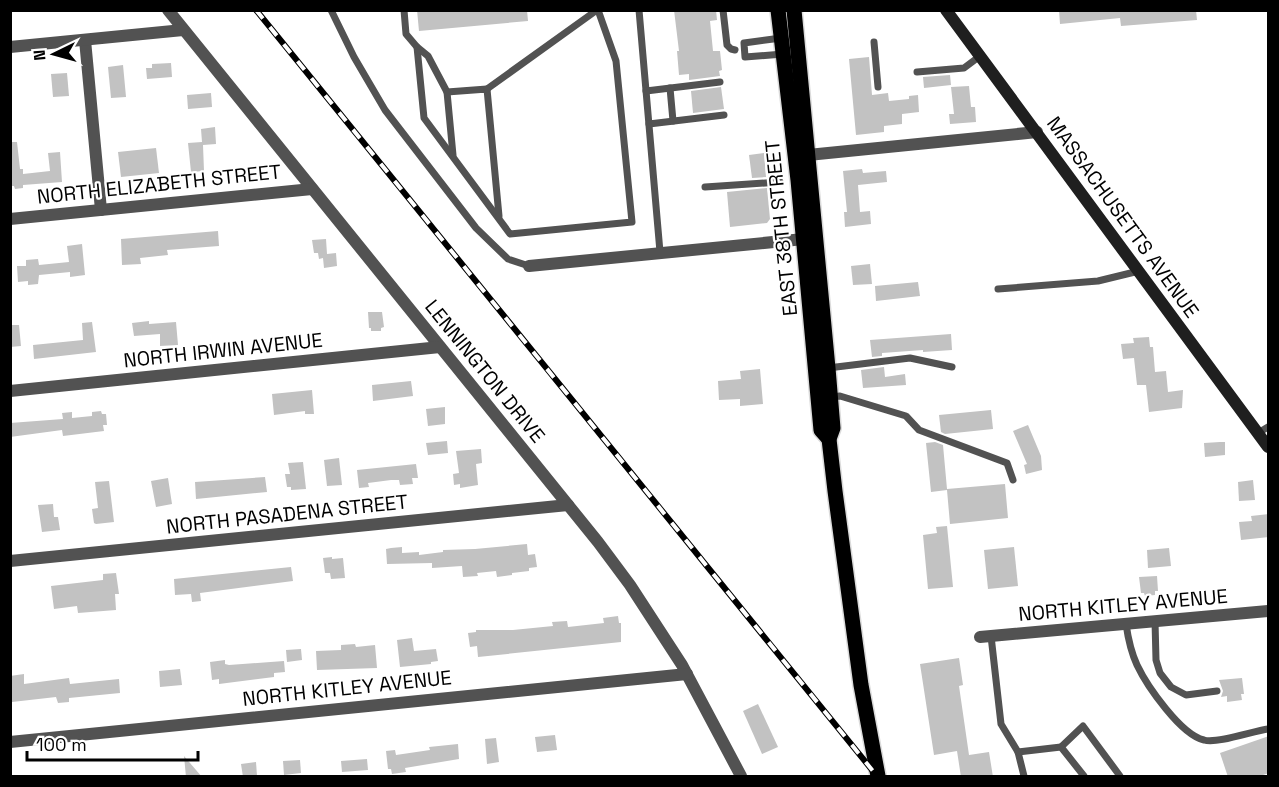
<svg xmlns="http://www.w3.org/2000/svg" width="1279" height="787" font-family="'Space Grotesk',sans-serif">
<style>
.building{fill:#c2c2c2}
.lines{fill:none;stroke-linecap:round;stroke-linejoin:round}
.primary-casing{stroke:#dbdbdb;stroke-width:18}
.service{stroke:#525252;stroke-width:7}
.minor{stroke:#525252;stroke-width:12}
.secondary{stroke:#1f1f1f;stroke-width:12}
.primary{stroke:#000;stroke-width:15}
.rail-casing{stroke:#000;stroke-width:6}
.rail{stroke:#fff;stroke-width:4;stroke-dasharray:11;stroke-linecap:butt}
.labels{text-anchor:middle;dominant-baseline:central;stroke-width:4.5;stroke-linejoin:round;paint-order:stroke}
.street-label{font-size:20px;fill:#000;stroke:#fff}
</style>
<rect width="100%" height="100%" fill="#fff"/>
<!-- building -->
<g class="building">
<polygon points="417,10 527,10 528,21 419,31"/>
<polygon points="674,10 716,10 717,20 710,21 713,51 720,51 722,70 719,71 720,76 689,80 689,74 679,75 677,51 679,51"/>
<polygon points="1059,10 1196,10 1197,20 1121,26 1120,18 1060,24"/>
<polygon points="869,57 872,95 888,93 889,101 909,99 909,96 918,95 919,112 902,114 902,124 884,126 884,132 856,135 849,59"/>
<polygon points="171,63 172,77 147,79 146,68 152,68 152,64"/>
<polygon points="123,65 126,97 111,98 108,67"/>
<polygon points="67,73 69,96 53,97 51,74"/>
<polygon points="950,75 951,85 924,88 923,77"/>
<polygon points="969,86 971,107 975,107 976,122 950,124 949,114 954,114 951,87"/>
<polygon points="721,87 724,109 693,113 691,91"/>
<polygon points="211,93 212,107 188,109 187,95"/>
<polygon points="215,127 216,144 203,145 204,171 191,172 188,143 202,142 201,129"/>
<polygon points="10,142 17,142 20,169 23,169 23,174 50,171 48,153 60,152 62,182 23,185 23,188 15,189 14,186 10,186"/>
<polygon points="156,148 159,173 121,177 118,152"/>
<polygon points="764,153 766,177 752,178 749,155"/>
<polygon points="862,169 863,173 886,171 887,182 858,185 860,212 870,211 871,224 845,227 844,212 847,212 843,171"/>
<polygon points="767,188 770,219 767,223 730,227 727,192"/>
<polygon points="218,231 219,246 167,250 168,255 140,258 141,264 122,265 121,239"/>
<polygon points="326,239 327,254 336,253 337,266 324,268 323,258 319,259 318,253 314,253 312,240"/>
<polygon points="82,244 85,275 70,277 70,272 39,275 38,284 28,285 28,281 18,282 17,266 26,266 26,260 38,259 39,265 69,262 67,246"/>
<polygon points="870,264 872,284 853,285 851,266"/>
<polygon points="918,282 920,296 876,301 875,286"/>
<polygon points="368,312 382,312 384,327 381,328 381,331 371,331 371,328 369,328"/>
<polygon points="149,321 149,324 176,322 178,345 160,346 160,334 134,336 132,323"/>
<polygon points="92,322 96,352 34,359 33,345 83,340 82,323"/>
<polygon points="10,325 19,325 21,346 10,347"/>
<polygon points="951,334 952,350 923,352 923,350 882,353 882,356 872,357 870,340"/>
<polygon points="1149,337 1150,347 1153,347 1155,372 1166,371 1168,392 1183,390 1182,408 1149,412 1146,385 1137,385 1134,358 1123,359 1121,344 1134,343 1133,338"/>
<polygon points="884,367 885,377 905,374 906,385 863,388 861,370"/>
<polygon points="760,369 763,404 740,406 740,399 719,400 718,381 741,379 740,371"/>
<polygon points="411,381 413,396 373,401 372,385"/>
<polygon points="312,390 314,414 305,414 305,411 274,415 272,394"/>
<polygon points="445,407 445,424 428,426 426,409"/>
<polygon points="991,410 993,429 945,434 941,432 939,415"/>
<polygon points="101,411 102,414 106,414 107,425 103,425 104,431 63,436 62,430 10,437 10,423 63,419 62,413 72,412 72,418 92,416 92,412"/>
<polygon points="1028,425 1041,456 1042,470 1026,474 1024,465 1027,464 1013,431"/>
<polygon points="447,441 448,453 428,455 426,443"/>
<polygon points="935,442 943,445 947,489 1005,484 1008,518 950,524 947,490 931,492 926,443"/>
<polygon points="1220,442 1225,442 1225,455 1205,457 1204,443"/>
<polygon points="481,449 482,463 476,464 478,485 460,488 460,484 454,485 453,474 459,473 456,451"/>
<polygon points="339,458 342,485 327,486 324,460"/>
<polygon points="303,462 306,489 291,490 291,487 287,487 285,474 290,474 288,463"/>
<polygon points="416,464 418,478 412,478 413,484 400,485 399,480 391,480 368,483 369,487 359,488 357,470"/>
<polygon points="265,477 267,492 196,499 195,482"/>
<polygon points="168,478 172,504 156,507 151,481"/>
<polygon points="1253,480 1255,500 1239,501 1238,482"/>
<polygon points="109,481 114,522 96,524 94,523 92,509 98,508 95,482"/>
<polygon points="53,504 54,517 58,517 60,530 42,532 38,505"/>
<polygon points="1269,514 1269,537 1241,540 1239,522 1252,521 1251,516"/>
<polygon points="947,526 953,587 928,589 923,535 937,533 936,527"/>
<polygon points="527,544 528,555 535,554 537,567 529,568 529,571 512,573 512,575 497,577 496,571 477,573 478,576 463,577 462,566 432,568 432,563 387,564 386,549 391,548 402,547 402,553 419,552 419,555 443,552 443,550 475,549"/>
<polygon points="1014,547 1018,586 988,589 984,550"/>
<polygon points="1169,548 1171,566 1148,568 1147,550"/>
<polygon points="332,557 332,559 343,558 345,578 331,579 330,573 325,573 323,558"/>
<polygon points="291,567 293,581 200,593 201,601 192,602 191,594 175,595 174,579"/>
<polygon points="116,573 119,594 115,594 116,610 78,613 77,606 54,609 51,586 103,580 103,574"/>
<polygon points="1157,576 1158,591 1155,591 1155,595 1145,596 1144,593 1141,593 1139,577"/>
<polygon points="618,616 619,623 621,623 621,642 478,657 477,646 470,647 468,633 476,632 476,630 513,630 553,626 552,622 567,621 568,627 604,623 603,618"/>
<polygon points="412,638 414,651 436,649 438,661 431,662 431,664 400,667 397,640"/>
<polygon points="355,644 356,647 375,645 377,668 317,670 316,651 341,650 341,645"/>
<polygon points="301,649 302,660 287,662 286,650"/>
<polygon points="959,658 963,685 959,686 969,755 989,752 993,777 961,777 957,751 934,755 920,664"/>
<polygon points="225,660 225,664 229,665 284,661 285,672 274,673 274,677 219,684 219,679 212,680 210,662"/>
<polygon points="180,669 182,685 160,687 159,671"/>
<polygon points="24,674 24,684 69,678 70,684 119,679 120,693 69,698 69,702 58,703 56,697 12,702 10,676"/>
<polygon points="1242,678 1244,694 1241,694 1242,700 1227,702 1227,696 1221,697 1223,691 1219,680"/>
<polygon points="758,704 778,747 762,754 743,711"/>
<polygon points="555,735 557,750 537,752 535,737"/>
<polygon points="1269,736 1269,773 1257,777 1228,777 1220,753"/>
<polygon points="496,738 499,762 487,764 485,739"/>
<polygon points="458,744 459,759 405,768 406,772 392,774 391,769 388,769 386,751 395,750 396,755 430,750 429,747"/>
<polygon points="184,756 202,777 186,777"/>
<polygon points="367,759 368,770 342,772 341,761"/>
<polygon points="300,760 301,773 284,775 283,761"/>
<polygon points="256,762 257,776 243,777 241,764"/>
</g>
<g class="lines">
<defs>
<g id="primary">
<polyline points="778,10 798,180 821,430 829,439"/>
<polyline points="794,10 828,368 833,428 829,439 835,491 861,685 878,776"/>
</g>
</defs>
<!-- primary casing -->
<use href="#primary" class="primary-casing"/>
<!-- service -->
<g class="service">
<polyline points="331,10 354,57 385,110 476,228 508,259 529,266"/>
<polyline points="404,10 406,34 417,47 424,118 510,234 632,222 616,61 598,10"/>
<polyline points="639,10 660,252"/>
<polyline points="723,10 727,45 731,49 735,50"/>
<polyline points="781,38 744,43 745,57 783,54"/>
<polyline points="874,42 878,87"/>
<polyline points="417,47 428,56 447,92 487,89 499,216"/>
<polyline points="917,72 964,68 980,56"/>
<polyline points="670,88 673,121"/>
<polyline points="487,89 597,10"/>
<polyline points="646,91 720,82"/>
<polyline points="447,92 453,155"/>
<polyline points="649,124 724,115"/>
<polyline points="705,187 780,182"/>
<polyline points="998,289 1098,281 1139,271"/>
<polyline points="828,368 910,358 952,367"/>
<polyline points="831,397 840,396 906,416 919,430 1007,463 1013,480"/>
<polyline points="1258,433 1268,427"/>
<polyline points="1155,621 1156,660 1160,673 1171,687 1186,695 1217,691"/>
<path d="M 1126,624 C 1128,638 1131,652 1137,665 C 1147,686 1181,735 1204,740 C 1217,744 1253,731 1268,729"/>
<polyline points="991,636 1001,724 1018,752 1024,776"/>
<polyline points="1061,747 1083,726 1120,776"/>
<polyline points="1018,752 1061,747 1084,776"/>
</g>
<!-- minor -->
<g class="minor">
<polyline points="168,10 598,542 630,585 682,665 741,776"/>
<polyline points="85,40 101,210"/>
<polyline points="10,47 183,30"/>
<polyline points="808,155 1037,132"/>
<polyline points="10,219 312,189"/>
<polyline points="529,266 804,239"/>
<polyline points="10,391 440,347"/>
<polyline points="10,561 568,505"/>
<polyline points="980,637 1268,611"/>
<polyline points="10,742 687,674"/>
</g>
<!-- secondary -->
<polyline class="secondary" points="946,10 1268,447"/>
<!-- primary -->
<use href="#primary" class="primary"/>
<defs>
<polyline id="rail" points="256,10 877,776"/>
</defs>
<!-- rail casing -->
<use href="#rail" class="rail-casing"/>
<!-- rail -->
<use href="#rail" class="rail"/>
</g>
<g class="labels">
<!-- street labels -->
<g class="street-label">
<text transform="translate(159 184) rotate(-6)">NORTH ELIZABETH STREET</text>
<text transform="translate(1123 217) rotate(54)">MASSACHUSETTS AVENUE</text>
<text transform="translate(781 228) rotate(-96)">EAST 38TH STREET</text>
<text transform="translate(223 350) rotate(-6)">NORTH IRWIN AVENUE</text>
<text transform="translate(485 371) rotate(51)">LENNINGTON DRIVE</text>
<text transform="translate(287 514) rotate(-6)">NORTH PASADENA STREET</text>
<text transform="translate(1123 605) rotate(-5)">NORTH KITLEY AVENUE</text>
<text transform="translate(347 688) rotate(-6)">NORTH KITLEY AVENUE</text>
</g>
</g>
<!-- border -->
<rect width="1279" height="787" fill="none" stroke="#000000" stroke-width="24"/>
<!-- north arrow -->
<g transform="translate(54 54) rotate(265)" stroke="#ffffff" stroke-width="4.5" paint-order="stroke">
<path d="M0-4.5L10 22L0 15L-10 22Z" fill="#000000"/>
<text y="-9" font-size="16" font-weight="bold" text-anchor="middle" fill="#000000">N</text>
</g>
<!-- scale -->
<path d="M27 751v9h171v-9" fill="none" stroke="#000000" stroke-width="3"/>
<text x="36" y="751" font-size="18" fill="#000000" stroke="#ffffff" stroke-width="4.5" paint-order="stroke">100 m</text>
</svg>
